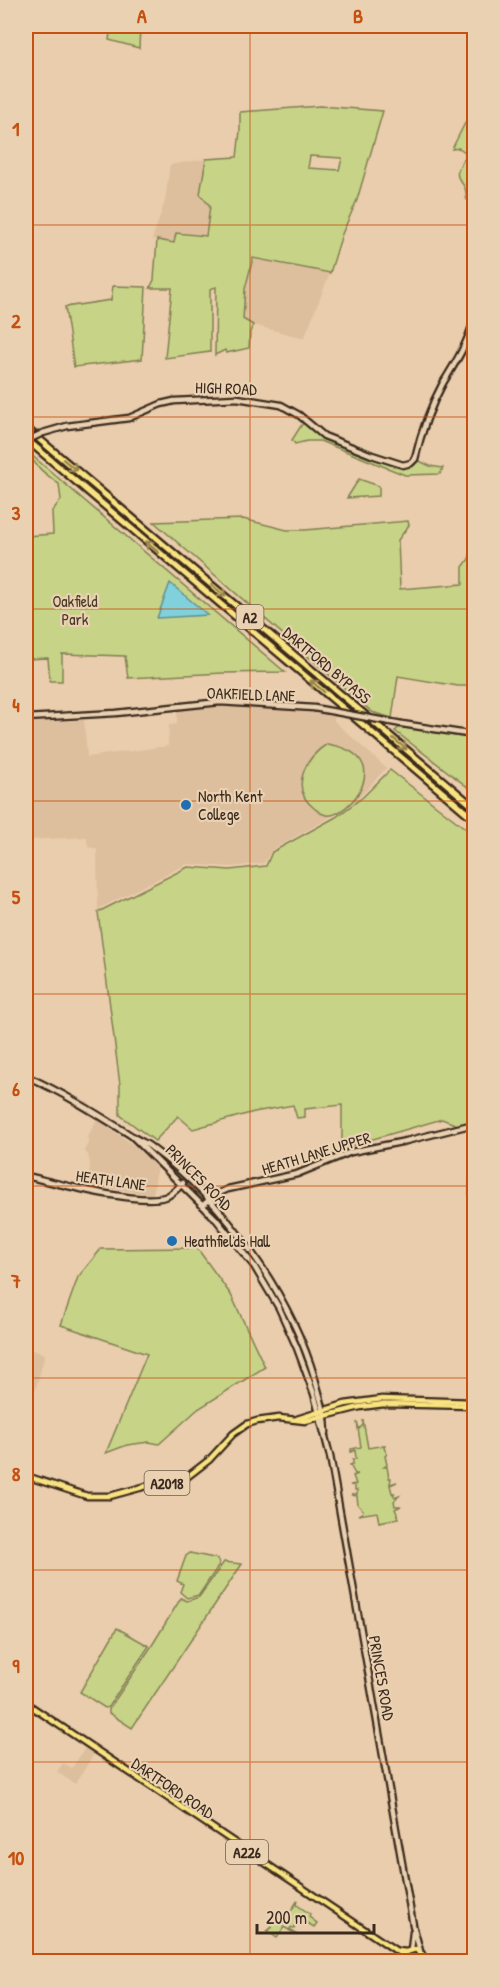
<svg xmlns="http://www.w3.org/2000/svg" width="500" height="1987" font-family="'Patrick Hand',sans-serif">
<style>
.built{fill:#ddbe9d}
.green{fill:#c7d487;stroke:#817f52;stroke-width:1.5;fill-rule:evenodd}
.water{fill:#80d1db;stroke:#648e8f;stroke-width:1.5}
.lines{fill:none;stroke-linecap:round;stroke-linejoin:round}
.secondary-casing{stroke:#3b2a1e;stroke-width:9}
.primary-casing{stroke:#3b2a1e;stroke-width:9}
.highway-casing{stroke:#3b2a1e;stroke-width:10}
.secondary{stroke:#e9d1b2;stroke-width:4.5}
.primary{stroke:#f8e281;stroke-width:4.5}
.highway{stroke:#f8e281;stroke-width:5}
.secondary-bridge-casing{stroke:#3b2a1e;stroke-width:9;stroke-linecap:butt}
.secondary-bridge{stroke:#e9d1b2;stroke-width:4.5}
.oneway{stroke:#9a8650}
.grid{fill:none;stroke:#c55010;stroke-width:1.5;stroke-opacity:0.55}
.poi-dot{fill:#1f6fb2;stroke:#e9d1b2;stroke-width:2}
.labels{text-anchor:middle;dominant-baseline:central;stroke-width:4.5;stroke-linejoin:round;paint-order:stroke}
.shield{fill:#e9d1b2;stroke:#6f5c4a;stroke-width:1.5}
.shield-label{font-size:15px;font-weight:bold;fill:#3b2a1e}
.street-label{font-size:16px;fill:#3b2a1e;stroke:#e9d1b2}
.park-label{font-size:16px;fill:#493b28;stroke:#e9d1b2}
.poi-label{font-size:16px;fill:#3b2a1e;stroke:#e9d1b2;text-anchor:start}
.neatline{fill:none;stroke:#c55010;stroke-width:2}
.grid-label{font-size:20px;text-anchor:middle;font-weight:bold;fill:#c55010}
</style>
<rect width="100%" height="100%" fill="#eacdac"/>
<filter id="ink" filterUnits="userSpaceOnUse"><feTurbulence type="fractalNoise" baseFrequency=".0167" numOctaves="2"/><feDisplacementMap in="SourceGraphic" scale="12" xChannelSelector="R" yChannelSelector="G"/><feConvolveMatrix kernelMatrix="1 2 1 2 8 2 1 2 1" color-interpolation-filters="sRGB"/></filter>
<g filter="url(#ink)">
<!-- built -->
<g class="built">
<polygon points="206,159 201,193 210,206 206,236 176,233 174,243 152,240 165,201 170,165"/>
<polygon points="253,258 330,273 304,338 253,325 243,319 245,289"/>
<polygon points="228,705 313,712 334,717 334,721 386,768 361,796 334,815 272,850 264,863 231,867 187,864 98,909 97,849 88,847 87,837 26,840 26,723 84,720 87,757 168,746 169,725 177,724 177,710"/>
<polygon points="97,1119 140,1150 157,1167 153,1195 89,1185 90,1163 88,1154 84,1151 88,1143 88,1136"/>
<polygon points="26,1348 45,1354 26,1424"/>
<polygon points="85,1748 94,1754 75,1784 57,1772 63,1763 72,1768"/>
</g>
<!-- green -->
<g class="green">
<polygon points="111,26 140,26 139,48 109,40"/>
<path d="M 474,99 L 474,202 L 472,203 L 466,199 C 469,177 446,184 465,158 L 465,152 L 459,148 L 452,149 L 470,113 L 471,100 Z"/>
<path d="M 320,106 L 383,111 L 357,200 L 342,234 L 330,273 L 253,258 L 245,289 L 243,319 L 253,325 L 250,332 L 249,348 L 226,353 L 225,350 L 215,355 L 216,287 L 210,289 L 210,352 L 165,358 L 172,288 L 150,288 L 154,280 L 157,240 L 174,243 L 176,233 L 206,236 L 210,206 L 200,194 L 206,159 L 237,157 L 240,131 L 240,112 ZM 310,156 L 342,158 L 342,159 L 339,170 L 308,168 Z"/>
<polygon points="113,286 146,287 142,359 74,367 65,307 111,300"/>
<polygon points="304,421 316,431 403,465 415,459 430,466 443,468 440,474 405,475 320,441 307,441 295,444 292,440"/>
<path d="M 29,453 L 285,672 L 223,673 L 128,678 L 125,656 L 62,654 L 62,681 L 50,681 L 48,658 L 26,659 L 26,536 L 53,534 L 52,511 L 61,500 L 59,484 C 48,476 34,466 29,453 Z"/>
<polygon points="359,479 379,486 379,496 347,498"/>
<polygon points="243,519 287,530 305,530 408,521 409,525 398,540 400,589 463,584 463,567 469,559 472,549 474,550 474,686 458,686 398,676 392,718 372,712 154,522"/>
<polygon points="400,727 474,739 474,792 395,731"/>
<path d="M 327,744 C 401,756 347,820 326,815 C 321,814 318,811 314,808 C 289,789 305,758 327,744 Z"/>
<polygon points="390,770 474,835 474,1229 469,1194 472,1123 460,1126 442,1119 342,1148 342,1105 305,1109 305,1117 297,1118 293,1105 254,1112 193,1129 178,1116 155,1141 120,1115 120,1085 98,912 188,867 230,870 266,866 272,852 336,817 363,797"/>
<polygon points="197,1248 231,1295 265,1367 198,1409 159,1444 149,1442 127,1445 106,1453 147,1354 61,1325 78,1277 101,1249"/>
<polygon points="363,1420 368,1448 385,1445 384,1448 387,1454 385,1456 387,1465 384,1467 387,1467 389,1478 391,1478 390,1484 397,1482 390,1485 392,1493 395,1493 393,1494 395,1497 399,1496 394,1501 395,1506 401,1506 395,1509 399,1518 379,1522 377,1512 358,1515 362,1513 363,1510 358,1505 357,1496 351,1495 357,1494 357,1490 355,1490 355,1486 350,1485 356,1484 353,1476 358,1474 355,1474 350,1465 353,1464 353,1459 356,1459 355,1450 351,1452 351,1449 361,1447 357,1422 359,1429 363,1425"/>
<polygon points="190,1553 218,1559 219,1565 199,1595 187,1598 180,1592 183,1584 177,1581 186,1556"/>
<polygon points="224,1562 242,1564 132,1728 109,1713 109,1709 151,1647 181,1598 187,1601 199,1597"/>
<polygon points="117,1628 149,1646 108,1707 105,1708 80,1692"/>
<polygon points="298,1900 297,1905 310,1914 309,1917 317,1923 314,1927 299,1918 294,1929 291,1927 290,1929 297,1935 284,1927 277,1938 267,1931 271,1928 273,1920 279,1911 282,1913 277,1921 282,1925"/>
</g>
<!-- water -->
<polygon class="water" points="170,583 208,615 157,618"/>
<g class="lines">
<defs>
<g id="secondary">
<path d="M 43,433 L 67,426 L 129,418 L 161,404 L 174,401 L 237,398 L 281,405 L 299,415 L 324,436 L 372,455 L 403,465 L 411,463 L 415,459 C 421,433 430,407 443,383 C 456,362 468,343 474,319"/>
<polyline points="26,718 116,713 220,702 314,708"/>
<polyline points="402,724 474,735"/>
<path d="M 26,1076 C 64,1093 97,1114 132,1136 C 139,1141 146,1143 152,1148 C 224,1201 290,1294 315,1379 C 320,1397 326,1414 326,1433"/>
<polyline points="133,1137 215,1218 254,1266 279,1308 297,1348 314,1394 330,1456 413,1925 420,1951"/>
<path d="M 26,1176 C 57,1183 136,1205 165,1197 C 172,1195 178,1188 183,1183"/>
<polyline points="203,1205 217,1194 228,1189 297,1174 351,1152 406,1141 474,1124"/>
<polyline points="411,1950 413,1932"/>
</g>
<g id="primary">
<polyline points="297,1419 345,1404 382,1399 474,1402"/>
<polyline points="26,1476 87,1496 110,1496 154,1484 173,1482 187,1477 209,1460 233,1434 247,1424 257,1421 279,1418 305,1421 360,1407 384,1404 474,1406"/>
<polyline points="26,1703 413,1962"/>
<polyline points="398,1951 406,1952 416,1949 427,1962"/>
<polyline points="416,1962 420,1960 422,1954"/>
</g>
<g id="highway">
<polyline points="26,428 474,807"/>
<polyline points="26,439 474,819"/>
</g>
</defs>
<!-- secondary casing -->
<use href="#secondary" class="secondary-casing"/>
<!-- primary casing -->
<use href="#primary" class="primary-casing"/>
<!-- highway casing -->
<use href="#highway" class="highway-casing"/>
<!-- secondary -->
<use href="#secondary" class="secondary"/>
<!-- primary -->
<use href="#primary" class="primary"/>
<!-- highway -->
<use href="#highway" class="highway"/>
<defs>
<g id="secondary-bridge">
<polyline points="26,441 43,433"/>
<polyline points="314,708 402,724"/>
</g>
</defs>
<!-- secondary-bridge casing -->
<use href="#secondary-bridge" class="secondary-bridge-casing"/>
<!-- secondary-bridge -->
<use href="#secondary-bridge" class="secondary-bridge"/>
</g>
<!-- one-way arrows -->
<defs><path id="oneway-shaft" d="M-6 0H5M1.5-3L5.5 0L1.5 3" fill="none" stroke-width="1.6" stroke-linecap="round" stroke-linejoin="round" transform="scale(1.5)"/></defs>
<g class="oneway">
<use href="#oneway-shaft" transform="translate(70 465) rotate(40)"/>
<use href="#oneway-shaft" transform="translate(152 547) rotate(-140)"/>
<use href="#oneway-shaft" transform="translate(219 591) rotate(40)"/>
<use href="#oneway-shaft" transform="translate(317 686) rotate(-140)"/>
<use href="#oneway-shaft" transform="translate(400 744) rotate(40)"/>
</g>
</g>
<!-- grid -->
<path class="grid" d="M 250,26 L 250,1962M 26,225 L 474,225M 26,417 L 474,417M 26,609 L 474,609M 26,801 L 474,801M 26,994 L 474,994M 26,1186 L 474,1186M 26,1378 L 474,1378M 26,1570 L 474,1570M 26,1762 L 474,1762"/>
<!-- markers -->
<g class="poi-dot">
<circle cx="186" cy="805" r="6"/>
<circle cx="172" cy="1241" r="6"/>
</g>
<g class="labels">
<!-- shield labels -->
<g class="shield">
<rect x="236.5" y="605" width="27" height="24" rx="4.5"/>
<rect x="144.5" y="1471" width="45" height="24" rx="4.5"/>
<rect x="226" y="1840" width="42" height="24" rx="4.5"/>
</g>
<g class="shield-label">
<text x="250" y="617">A2</text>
<text x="167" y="1483">A2018</text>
<text x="247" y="1852">A226</text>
</g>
<!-- street labels -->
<g class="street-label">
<text transform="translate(226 388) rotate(2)">HIGH ROAD</text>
<text transform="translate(327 665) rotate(40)">DARTFORD BYPASS</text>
<text transform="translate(251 694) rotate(2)">OAKFIELD LANE</text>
<text transform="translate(316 1153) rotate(-17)">HEATH LANE UPPER</text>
<text transform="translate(199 1177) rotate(45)">PRINCES ROAD</text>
<text transform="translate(111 1180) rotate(8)">HEATH LANE</text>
<text transform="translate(382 1678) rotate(80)">PRINCES ROAD</text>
<text transform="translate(173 1788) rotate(34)">DARTFORD ROAD</text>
</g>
<!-- park labels -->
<g class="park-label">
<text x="75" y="601">Oakfield<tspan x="75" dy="18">Park</tspan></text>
</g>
<!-- poi labels -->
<g class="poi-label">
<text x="198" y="796">North Kent<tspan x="198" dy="18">College</tspan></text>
<text x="184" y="1241">Heathfields Hall</text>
</g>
</g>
<!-- margin -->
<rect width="500" height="1987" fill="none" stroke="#e9d1b2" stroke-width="66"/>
<!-- scale -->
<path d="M257 1924v9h117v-9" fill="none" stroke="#3b2a1e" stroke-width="3"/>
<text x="266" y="1924" font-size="18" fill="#3b2a1e" stroke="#e9d1b2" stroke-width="4.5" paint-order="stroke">200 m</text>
<rect x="33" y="33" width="434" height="1921" class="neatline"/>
<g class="grid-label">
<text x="142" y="23">A</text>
<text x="358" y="23">B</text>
<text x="16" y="136">1</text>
<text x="16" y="328">2</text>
<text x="16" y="520">3</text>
<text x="16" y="712">4</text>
<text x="16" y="904">5</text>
<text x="16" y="1096">6</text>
<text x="16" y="1288">7</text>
<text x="16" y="1481">8</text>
<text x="16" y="1673">9</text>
<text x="16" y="1865">10</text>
</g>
</svg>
